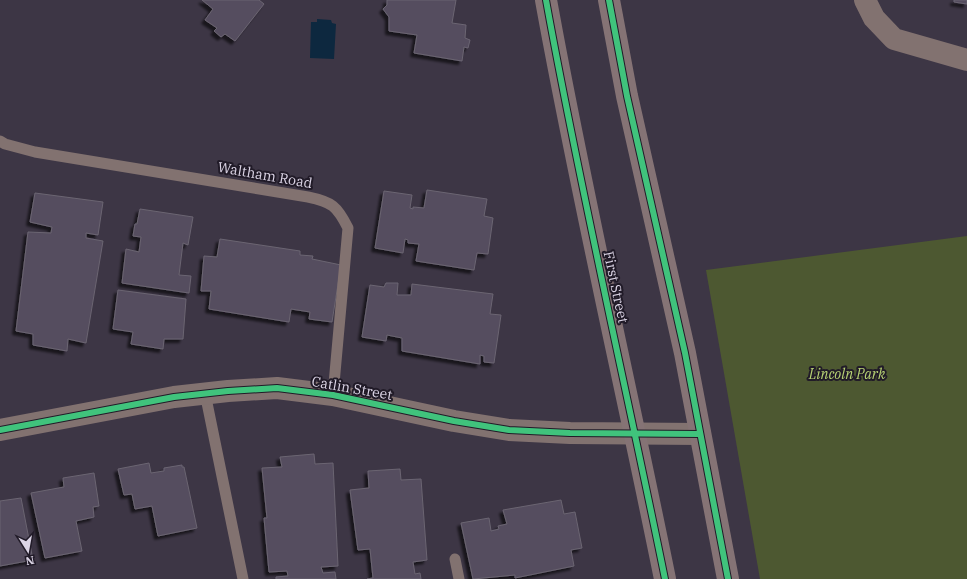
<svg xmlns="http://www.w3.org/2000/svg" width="967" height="579" font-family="'IBM Plex Serif',serif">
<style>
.green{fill:#4d5831}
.water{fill:#0d283f}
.building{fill:#554d5e;stroke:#6b6572;filter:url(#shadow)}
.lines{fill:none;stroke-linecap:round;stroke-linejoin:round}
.lane{stroke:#827270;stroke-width:11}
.street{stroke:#827270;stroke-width:22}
.secondary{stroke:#857375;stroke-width:22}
.cycleway-casing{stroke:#211b28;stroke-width:8}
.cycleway{stroke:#40c37c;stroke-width:6}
.labels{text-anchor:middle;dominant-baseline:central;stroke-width:4;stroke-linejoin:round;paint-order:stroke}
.street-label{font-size:14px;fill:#dbd4e5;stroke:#211b28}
.park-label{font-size:14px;font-style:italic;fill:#b8d374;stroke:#211b28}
</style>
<defs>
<filter id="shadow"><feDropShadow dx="-3.5" dy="3.5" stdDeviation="1" flood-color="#0009"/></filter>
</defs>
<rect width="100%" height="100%" fill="#3d3645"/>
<!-- green -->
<polygon class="green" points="967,236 967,579 760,579 706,270"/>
<!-- water -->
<polygon class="water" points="317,19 331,20 332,23 336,24 334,59 310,58 311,22 317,22"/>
<!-- building -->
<g class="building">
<polygon points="202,0 259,0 264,4 235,41 225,34 221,37 214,31 217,28 205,20 213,9"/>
<polygon points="387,0 456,0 452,23 466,25 465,38 470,40 468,48 464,47 462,61 414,53 417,35 389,31 389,17 383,9 387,5"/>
<polygon points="954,0 967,0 967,4 954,2"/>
<polygon points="427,190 487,199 484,216 493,218 488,254 477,253 474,270 416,261 419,244 408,243 408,240 405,239 403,253 375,248 384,191 412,195 410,208 413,209 413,207 424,208"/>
<polygon points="35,193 103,202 98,235 86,233 86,238 103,241 86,343 68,339 67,351 33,345 33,334 16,331 28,232 51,233 52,227 30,222"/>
<polygon points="140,209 193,217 188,245 183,243 179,275 191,276 189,293 122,283 126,249 139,252 141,237 133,236 135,224 137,224"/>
<polygon points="220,239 300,251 300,255 313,256 312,259 341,265 332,322 309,319 310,312 291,309 289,322 209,309 211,291 201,291 204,256 217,257"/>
<polygon points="386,283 398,283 397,295 411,295 412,284 493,294 490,314 501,315 494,363 484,362 484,356 480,355 480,364 402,351 402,338 387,335 386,341 362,337 370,285 384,287"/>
<polygon points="118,290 186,299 183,339 164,339 163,349 131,344 133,332 113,329"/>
<polygon points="314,454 315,464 333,463 338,566 321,567 323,573 335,572 336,579 276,579 276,577 288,576 287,571 269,572 264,518 267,518 262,468 282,467 280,457"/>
<polygon points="149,463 151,473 164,471 164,468 182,465 182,467 184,467 197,528 158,536 152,506 135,509 132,494 124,495 118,469"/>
<polygon points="400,469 401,480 421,479 427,560 413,562 415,574 420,573 421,579 367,579 373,578 370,549 358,550 350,490 369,488 368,471"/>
<polygon points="94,473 99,506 93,507 94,517 76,521 82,551 45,558 31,493 64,487 63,478"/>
<polygon points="21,498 33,560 0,566 0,501"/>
<polygon points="561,500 564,514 575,512 582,548 571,550 574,566 515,578 515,575 473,579 461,523 489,518 491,531 499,529 498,526 507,524 503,510"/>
</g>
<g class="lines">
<!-- lane -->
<g class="lane">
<path d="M 0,141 L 5,144 L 35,152 L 308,197 C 332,202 337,206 348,228 L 333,395"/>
<polyline points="205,393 243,579"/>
<polyline points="455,559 459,579"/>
</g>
<!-- street -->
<g class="street">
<polyline points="865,0 874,18 894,39 967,60"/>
<polyline points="0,430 174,397 228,391 277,388 333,395 454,421 509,430 570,433 700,434"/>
</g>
<!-- secondary -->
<g class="secondary">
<path d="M 546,0 C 581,194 626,386 665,579"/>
<polyline points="609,0 627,96 685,353 728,579"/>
</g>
<defs>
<g id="cycleway">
<path d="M 546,0 C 581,194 626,386 665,579"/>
<polyline points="609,0 627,96 685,353 728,579"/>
<polyline points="0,430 174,397 228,391 277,388 333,395 454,421 509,430 570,433 700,434"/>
</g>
</defs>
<!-- cycleway casing -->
<use href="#cycleway" class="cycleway-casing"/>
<!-- cycleway -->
<use href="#cycleway" class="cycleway"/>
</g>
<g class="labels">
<!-- street labels -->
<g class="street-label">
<text transform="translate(265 175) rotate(10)">Waltham Road</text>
<text transform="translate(616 287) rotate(78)">First Street</text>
<text transform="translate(352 388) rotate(10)">Catlin Street</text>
</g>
<!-- park labels -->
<g class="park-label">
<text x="847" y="374">Lincoln Park</text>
</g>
</g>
<!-- north arrow -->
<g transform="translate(28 551) rotate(169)" stroke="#211b28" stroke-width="3" paint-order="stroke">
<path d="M0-3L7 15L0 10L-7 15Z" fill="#dbd4e5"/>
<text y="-6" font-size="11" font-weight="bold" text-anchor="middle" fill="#dbd4e5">N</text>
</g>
</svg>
